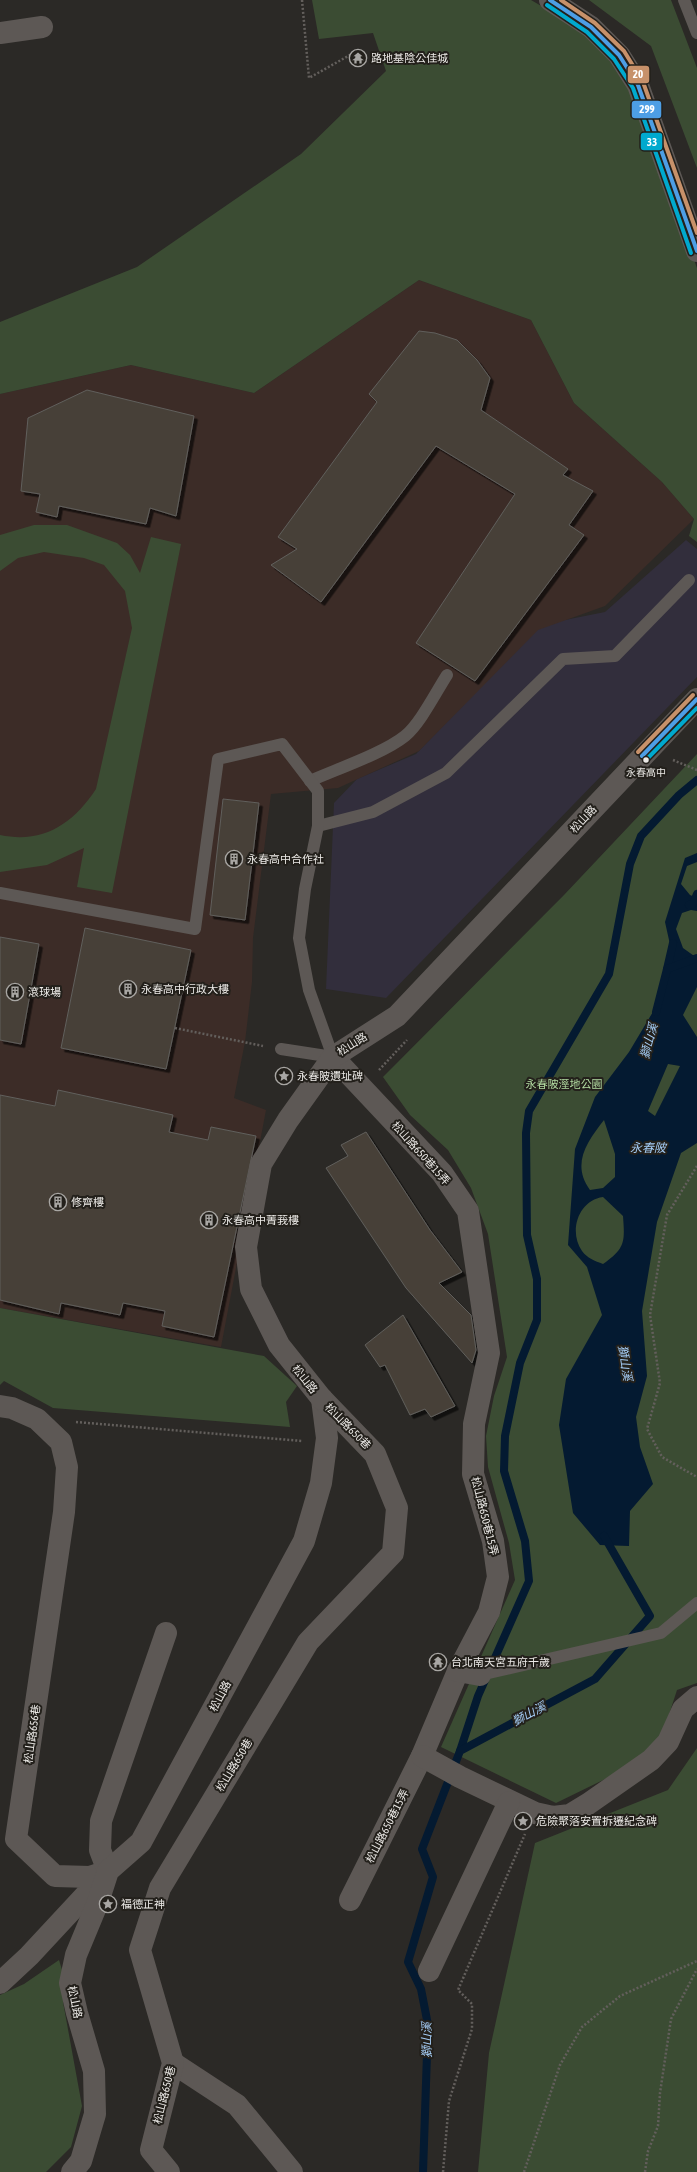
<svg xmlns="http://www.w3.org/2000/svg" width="697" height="2172" font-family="'Asap Condensed','Noto Sans TC',sans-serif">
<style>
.industrial{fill:#322e3c}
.education{fill:#3c2c27}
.green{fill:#3b4c33}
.water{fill:#041a31;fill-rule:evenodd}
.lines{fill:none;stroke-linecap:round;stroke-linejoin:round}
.stream{stroke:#041a31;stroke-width:8}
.building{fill:#464139;stroke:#615f5c;filter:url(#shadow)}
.path{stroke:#635f5c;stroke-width:2.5;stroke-dasharray:2 2;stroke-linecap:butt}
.service{stroke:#5d5855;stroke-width:12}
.minor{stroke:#5d5855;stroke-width:22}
.tertiary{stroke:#5d5855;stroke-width:22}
.bus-1-casing{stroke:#23201b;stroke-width:7}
.bus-2-casing{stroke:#23201b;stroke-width:7}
.bus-3-casing{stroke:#23201b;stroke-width:7}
.bus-1{stroke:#4d9ee5;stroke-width:4}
.bus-2{stroke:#00a9ce;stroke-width:4}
.bus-3{stroke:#c7916a;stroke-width:4}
.bus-dot{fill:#eceae7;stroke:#23201b;stroke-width:1.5}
.labels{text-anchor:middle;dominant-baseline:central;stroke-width:4;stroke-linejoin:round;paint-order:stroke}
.bus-label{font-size:10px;fill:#eceae7;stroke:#23201b}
.poi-label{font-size:11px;fill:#eceae7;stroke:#23201b;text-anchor:start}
.street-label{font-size:11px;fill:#eceae7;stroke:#23201b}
.park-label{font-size:11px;fill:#b3dca2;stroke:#23201b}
.water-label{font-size:12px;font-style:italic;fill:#a4ccf5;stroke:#23201b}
.line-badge{stroke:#23201b;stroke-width:1.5}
.badge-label{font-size:11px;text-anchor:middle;font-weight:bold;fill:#fff}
</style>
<defs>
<filter id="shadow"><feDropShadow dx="3.5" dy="3.5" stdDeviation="0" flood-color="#0009"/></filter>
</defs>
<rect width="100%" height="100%" fill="#2b2926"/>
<!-- industrial -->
<polygon class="industrial" points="686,540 697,549 697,677 386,998 326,989 334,803 357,779 416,754 540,625 605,612"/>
<!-- education -->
<polygon class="education" points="419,280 531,320 574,403 662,482 694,519 605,606 538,630 419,751 338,788 271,794 253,938 252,982 245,1042 234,1098 266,1110 221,1347 0,1308 0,394 131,365 254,393"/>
<!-- green -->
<g class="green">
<polygon points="312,0 531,0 584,31 633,88 697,268 697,542 689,536 694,519 662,482 574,403 531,320 419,280 254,393 131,365 0,394 0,322 137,267 301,154 386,71 373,33 319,39"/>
<polygon points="589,0 671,0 697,68 697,168 651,46"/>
<path d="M 34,525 L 67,525 L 117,543 L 130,555 L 140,573 L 151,537 L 181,544 L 112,893 L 77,887 L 84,848 L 47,865 L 0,872 L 0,835 C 43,844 73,824 96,789 L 132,628 L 125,591 L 104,565 L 84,558 L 44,552 L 18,558 L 0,571 L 0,535 Z"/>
<polygon points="697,754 697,1683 677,1690 662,1736 640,1762 556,1803 441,1747 515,1580 509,1543 488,1467 486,1436 494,1396 507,1357 488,1234 471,1188 448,1150 410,1115 383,1077 564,895"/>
<polygon points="0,1308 264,1356 297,1386 286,1402 290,1427 53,1408 4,1381 0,1385"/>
<polygon points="697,1748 697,2172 478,2172 489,2053 535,1843 668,1790"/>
<polygon points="59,1960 63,1973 63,2002 82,2106 71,2147 46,2172 0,2172 0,1995 24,1984"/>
</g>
<!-- water -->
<path class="water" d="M 697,853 L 697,862 L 687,866 L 681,884 L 690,895 L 697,898 L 697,911 L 691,910 L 682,913 L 676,929 L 683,948 L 697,958 L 697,987 L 683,1015 L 697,1037 L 697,1143 L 681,1153 L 657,1222 L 642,1311 L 647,1376 L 636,1417 L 640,1447 L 653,1484 L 630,1511 L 629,1546 L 600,1545 L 573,1513 L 559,1425 L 566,1379 L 602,1315 L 587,1267 L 568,1245 L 575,1149 L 595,1097 L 629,1052 L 660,1000 L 673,958 L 665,922 L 685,858 ZM 668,1064 L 680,1066 L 655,1116 L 648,1111 ZM 604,1120 L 615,1154 L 615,1177 L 603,1188 L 590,1190 C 571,1164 587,1142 604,1120 ZM 603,1197 L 623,1216 C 625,1243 625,1248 603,1264 C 595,1261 587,1258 582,1251 C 568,1231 579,1200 603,1197 Z"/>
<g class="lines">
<!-- stream -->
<g class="stream">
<polyline points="689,905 693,904 697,894"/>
<polyline points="667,969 673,943"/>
<polyline points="656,1012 667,969 697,958"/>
<polyline points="460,1751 478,1696 529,1581 525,1541 504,1471 505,1436 520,1363 537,1320 537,1279 527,1235 526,1133 529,1111 609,974 630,864 641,836 679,795 697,780"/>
<polyline points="423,2172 428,2025 421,1989 408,1962 433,1877 422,1849 460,1751 595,1679 650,1616 604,1536"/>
</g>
</g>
<!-- building -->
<g class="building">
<polygon points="419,331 435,333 457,340 477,360 490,378 481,410 568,469 563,475 593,491 569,525 584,535 475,681 416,643 515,494 436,446 321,602 271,565 297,549 278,537 377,402 369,394"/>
<polygon points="87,390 194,416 176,516 150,508 146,524 59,506 57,517 36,512 40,494 21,491 28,418"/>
<polygon points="223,799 259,803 245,920 210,915"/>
<polygon points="85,928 191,950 166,1069 61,1048"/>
<polygon points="0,937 39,944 21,1044 0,1040"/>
<polygon points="58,1090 173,1115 169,1132 208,1140 211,1127 256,1136 214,1337 162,1326 165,1311 123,1303 120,1315 61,1303 59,1314 0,1300 0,1095 55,1106"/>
<polygon points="366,1132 430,1230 462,1272 439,1283 471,1315 476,1350 472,1363 406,1288 326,1168 348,1156 341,1145"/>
<polygon points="403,1315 455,1406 431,1417 425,1409 410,1415 385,1365 380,1367 365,1345"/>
</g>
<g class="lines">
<!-- path -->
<g class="path">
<polyline points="302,0 309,78 357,51"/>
<polyline points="673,760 697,770"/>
<polyline points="175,1028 263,1046"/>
<polyline points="379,1070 407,1040"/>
<polyline points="697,1166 667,1215 650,1315 660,1383 647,1429 662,1457 697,1477"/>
<polyline points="76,1422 302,1441"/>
<polyline points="443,2172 449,2101 472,2029 472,2004 458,1990 525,1834"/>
<polyline points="524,2172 560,2065 582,2027 620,1996 697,1961"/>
<polyline points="645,2172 648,2151 658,2126 660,2093 671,2019 697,1969"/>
</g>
<!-- service -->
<g class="service">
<polyline points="684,0 697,33"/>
<path d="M 310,781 C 337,769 384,753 405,736 C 420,724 436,692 447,675"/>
<polyline points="318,826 373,812 446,773 563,659 615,656 689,580"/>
<polyline points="0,893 195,929 218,759 282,744 318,791 318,826 305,889 299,938 309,990 333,1057 281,1049"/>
<polyline points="480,1675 661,1633 697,1603"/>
</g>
<!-- minor -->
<g class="minor">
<polyline points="0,33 42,27"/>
<polyline points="333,1057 442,1173 468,1211 489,1353 474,1424 473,1474 493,1541 498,1577 489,1612 458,1671 422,1756 350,1900"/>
<polyline points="0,1406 12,1408 37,1419 61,1442 67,1467 64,1512 16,1839 55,1876 90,1877 108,1871 29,1956 0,1983"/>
<polyline points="458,1671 480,1675"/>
<polyline points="422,1756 460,1777 535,1813 553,1817 570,1815 588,1804 651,1760 668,1742 683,1709 697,1697"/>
<polyline points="108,1871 100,1850 101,1821 166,1633"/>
<polyline points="429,1971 509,1802"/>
<polyline points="173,2063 237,2105 292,2172"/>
<polyline points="72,2172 81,2161 95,2114 94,2071 77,2013 70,1983 76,1955 98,1902 108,1871 141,1842 304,1541 321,1483 327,1438 322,1399"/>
<polyline points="169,2172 151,2150 173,2063 140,1950 160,1888 308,1642 393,1553 397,1508 375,1454 322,1399"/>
</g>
<!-- tertiary -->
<g class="tertiary">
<polyline points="550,0 591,27 619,55 638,85 697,251"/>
<polyline points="322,1399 279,1345 251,1289 246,1247 261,1164 288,1120 333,1057 397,1016 697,699"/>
</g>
<defs>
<g id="bus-1">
<polyline points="550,0 591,27 619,55 638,85 697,251"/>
<polyline points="642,756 697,699"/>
</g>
<g id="bus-2">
<polyline points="547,5 587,32 614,59 633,88 691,253"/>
<polyline points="646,760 697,708"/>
</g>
<g id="bus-3">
<polyline points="561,0 595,23 624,51 643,82 697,233"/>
<polyline points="638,752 693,695"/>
</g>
</defs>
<!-- bus-1 casing -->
<use href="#bus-1" class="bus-1-casing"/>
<!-- bus-2 casing -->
<use href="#bus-2" class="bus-2-casing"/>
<!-- bus-3 casing -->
<use href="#bus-3" class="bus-3-casing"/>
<!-- bus-1 -->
<use href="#bus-1" class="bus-1"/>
<!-- bus-2 -->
<use href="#bus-2" class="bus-2"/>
<!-- bus-3 -->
<use href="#bus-3" class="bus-3"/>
</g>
<!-- icons -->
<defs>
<symbol id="temple-ring" viewBox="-11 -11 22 22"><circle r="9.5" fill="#23201b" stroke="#a8a6a3" stroke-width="1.5"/><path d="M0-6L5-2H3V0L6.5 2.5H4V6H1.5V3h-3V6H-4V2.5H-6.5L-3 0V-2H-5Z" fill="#a8a6a3"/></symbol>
<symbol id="building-ring" viewBox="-11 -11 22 22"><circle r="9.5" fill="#23201b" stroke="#a8a6a3" stroke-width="1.5"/><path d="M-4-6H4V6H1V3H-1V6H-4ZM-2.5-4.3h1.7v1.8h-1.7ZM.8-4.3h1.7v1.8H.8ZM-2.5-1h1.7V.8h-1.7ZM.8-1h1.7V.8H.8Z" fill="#a8a6a3"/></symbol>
<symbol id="sight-ring" viewBox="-11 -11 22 22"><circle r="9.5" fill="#23201b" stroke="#a8a6a3" stroke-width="1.5"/><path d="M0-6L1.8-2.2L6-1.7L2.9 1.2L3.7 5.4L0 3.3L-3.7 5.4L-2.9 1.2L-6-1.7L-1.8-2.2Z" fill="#a8a6a3"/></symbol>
</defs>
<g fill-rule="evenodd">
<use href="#temple-ring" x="348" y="48" width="20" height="20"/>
<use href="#building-ring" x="224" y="849" width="20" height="20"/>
<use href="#building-ring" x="118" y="979" width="20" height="20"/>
<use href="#building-ring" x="5" y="982" width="20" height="20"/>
<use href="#sight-ring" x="274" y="1066" width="20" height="20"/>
<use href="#building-ring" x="48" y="1192" width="20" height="20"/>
<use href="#building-ring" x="199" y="1210" width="20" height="20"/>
<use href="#temple-ring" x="428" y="1652" width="20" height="20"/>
<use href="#sight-ring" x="513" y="1811" width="20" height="20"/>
<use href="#sight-ring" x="98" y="1894" width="20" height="20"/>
</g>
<!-- markers -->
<circle class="bus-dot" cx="646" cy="760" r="3.5"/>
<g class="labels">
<!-- bus labels -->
<g class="bus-label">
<text x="646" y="772">永春高中</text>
</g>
<!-- poi labels -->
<g class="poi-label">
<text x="371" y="58">路地基陰公佳城</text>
<text x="247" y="859">永春高中合作社</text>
<text x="141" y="989">永春高中行政大樓</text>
<text x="28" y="992">滾球場</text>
<text x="297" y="1076">永春陂遺址碑</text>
<text x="71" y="1202">修齊樓</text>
<text x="222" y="1220">永春高中菁莪樓</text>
<text x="451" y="1662">台北南天宮五府千歲</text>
<text x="536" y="1821">危險聚落安置拆遷紀念碑</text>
<text x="121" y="1904">福德正神</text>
</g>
<!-- street labels -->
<g class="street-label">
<text transform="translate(583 819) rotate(-47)">松山路</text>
<text transform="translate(352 1044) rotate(-32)">松山路</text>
<text transform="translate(421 1153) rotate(48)">松山路650巷15弄</text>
<text transform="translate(305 1379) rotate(51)">松山路</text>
<text transform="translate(348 1426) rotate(45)">松山路650巷</text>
<text transform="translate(485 1516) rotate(76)">松山路650巷15弄</text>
<text transform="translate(220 1696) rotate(-62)">松山路</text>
<text transform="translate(32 1734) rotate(-82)">松山路656巷</text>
<text transform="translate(234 1765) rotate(-59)">松山路650巷</text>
<text transform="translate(387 1826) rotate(-63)">松山路650巷15弄</text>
<text transform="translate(75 2002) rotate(78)">松山路</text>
<text transform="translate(164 2095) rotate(-76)">松山路650巷</text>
</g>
<!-- park labels -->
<g class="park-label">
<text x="564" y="1084">永春陂溼地公園</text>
</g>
<!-- water labels -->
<g class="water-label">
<text transform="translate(649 1041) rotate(-75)">獅山溪</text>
<text x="648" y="1148">永春陂</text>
<text transform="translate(625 1363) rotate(81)">獅山溪</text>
<text transform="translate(529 1714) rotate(-28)">獅山溪</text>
<text transform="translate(427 2040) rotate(-91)">獅山溪</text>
</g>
</g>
<g class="line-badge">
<rect x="627" y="65" width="23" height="19" rx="4" fill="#c7916a"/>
<rect x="631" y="100" width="31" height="19" rx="4" fill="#4d9ee5"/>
<rect x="640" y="132" width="23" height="19" rx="4" fill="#00a9ce"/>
</g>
<g class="badge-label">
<text x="638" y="78">20</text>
<text x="647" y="113">299</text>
<text x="652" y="146">33</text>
</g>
</svg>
